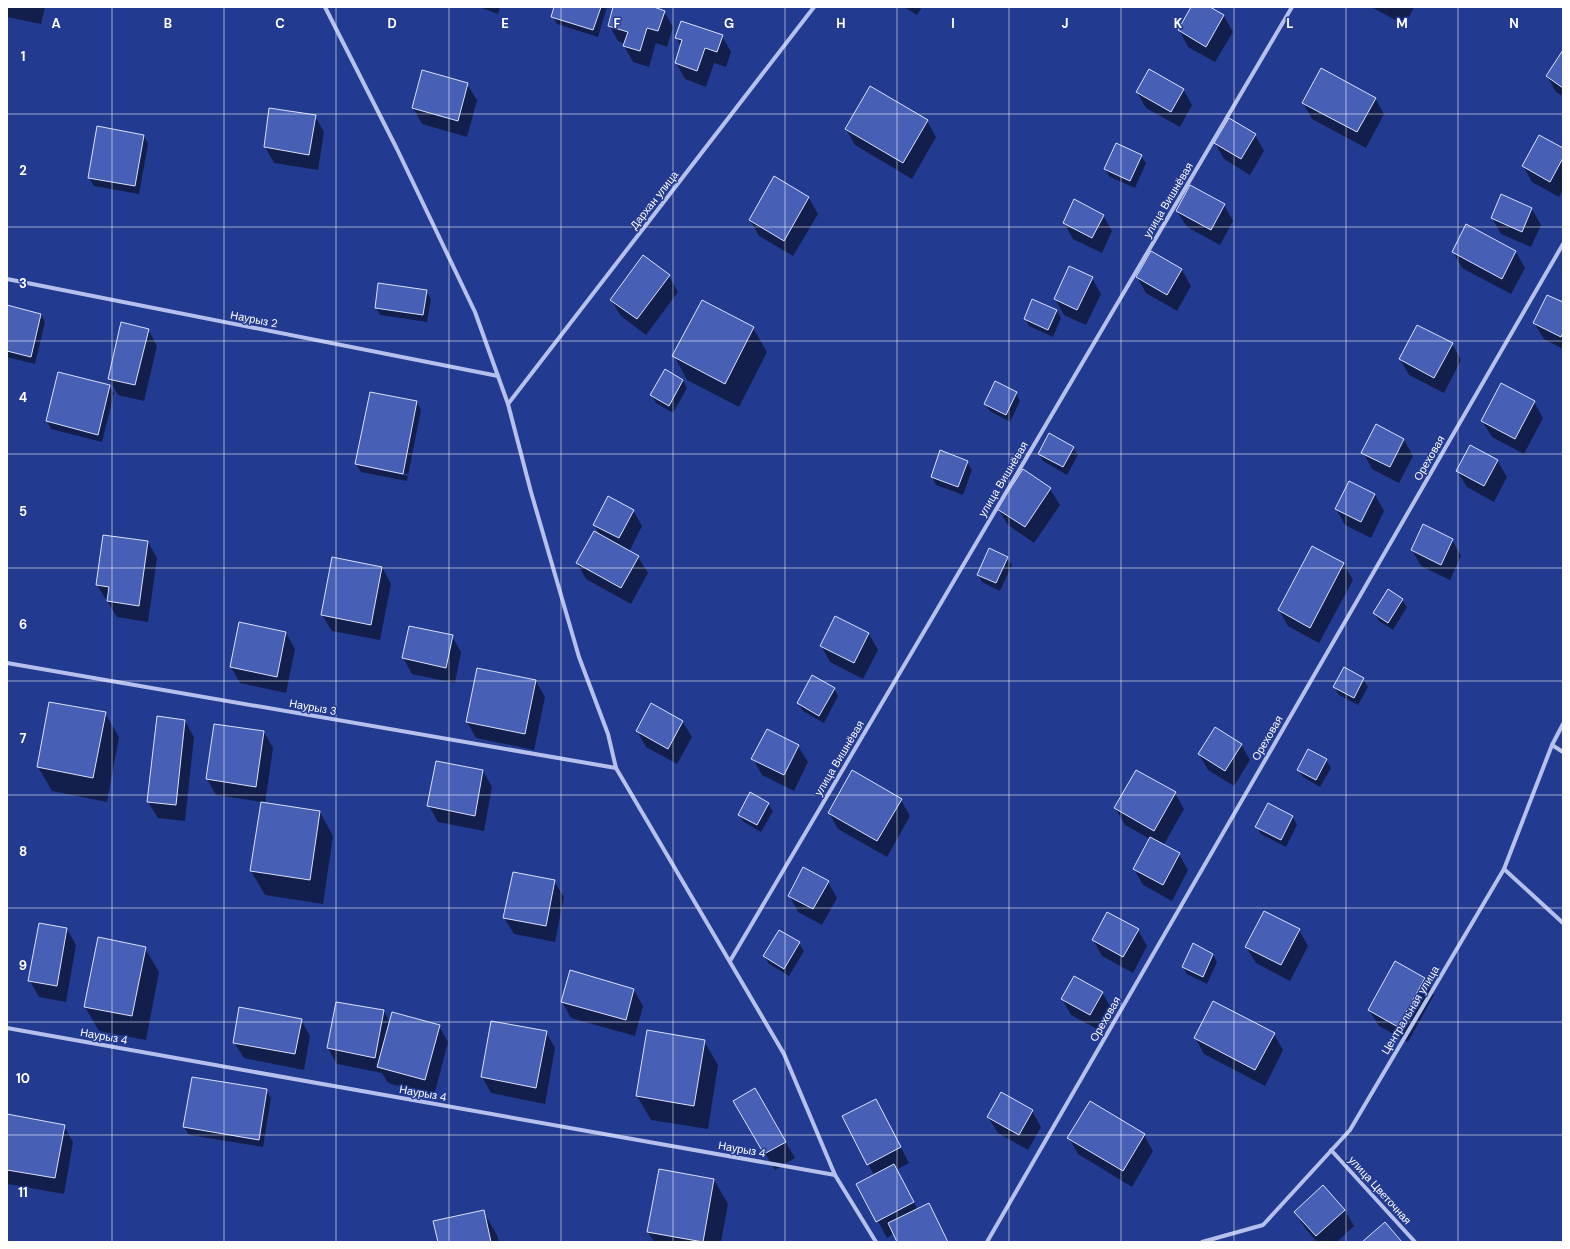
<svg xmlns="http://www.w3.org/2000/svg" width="1570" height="1249" font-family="'DM Sans',sans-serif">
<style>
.shadow{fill:#0007;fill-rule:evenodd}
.building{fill:#4760b6;stroke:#dae1f9}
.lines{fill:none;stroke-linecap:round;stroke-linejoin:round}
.street{stroke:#b5c1ec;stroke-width:4}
.grid{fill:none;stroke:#fff;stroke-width:1;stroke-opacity:0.55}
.labels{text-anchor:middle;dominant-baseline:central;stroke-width:3;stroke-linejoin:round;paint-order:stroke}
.street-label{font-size:11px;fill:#fff;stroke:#233a91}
.grid-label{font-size:13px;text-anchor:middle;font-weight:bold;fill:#fff;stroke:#233a91;stroke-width:3;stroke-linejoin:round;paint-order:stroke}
</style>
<rect width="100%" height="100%" fill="#233a91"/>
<!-- shadow -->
<g class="shadow">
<polygon points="7,7 45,7 41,24 7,17"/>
<polygon points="479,7 500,7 498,14"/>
<polygon points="555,7 607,7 598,37 557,24 552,16"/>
<polygon points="614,7 650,7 664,11 673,27 667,47 656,43 649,67 633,62 624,46 625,44 618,41 609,25"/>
<polygon points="904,7 922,7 917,15"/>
<polygon points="1192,7 1208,7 1224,16 1233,32 1215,62 1188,47 1179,30"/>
<polygon points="1371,7 1414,7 1405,25"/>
<polygon points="722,36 731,52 726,67 714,63 706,87 685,79 676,63 681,46 676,38"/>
<polygon points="1563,52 1563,96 1556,92 1547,76"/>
<polygon points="467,84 477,100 467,137 422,124 413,108"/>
<polygon points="1183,89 1192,105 1180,127 1146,108 1137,92"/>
<polygon points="1375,98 1384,114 1366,148 1312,119 1303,103"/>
<polygon points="270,110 315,116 324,132 318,170 274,163 265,147"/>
<polygon points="927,121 936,137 912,179 855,145 846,129"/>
<polygon points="1255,135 1264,151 1250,175 1224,159 1215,143"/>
<polygon points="144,136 148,144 139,194 94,186 89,178"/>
<polygon points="1563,149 1563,190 1559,197 1532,182 1523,166"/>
<polygon points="1141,156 1146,163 1135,188 1110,177 1105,169"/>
<polygon points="775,178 809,198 818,214 793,256 759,236 750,220"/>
<polygon points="1502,195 1532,209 1541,225 1531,247 1501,234 1492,218"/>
<polygon points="1224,205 1233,221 1220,245 1187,227 1177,211"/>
<polygon points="1103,215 1112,231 1102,253 1073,239 1064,223"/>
<polygon points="1467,226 1516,252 1525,268 1511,294 1462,268 1453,252"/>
<polygon points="1151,252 1182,270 1191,286 1177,311 1146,293 1137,277"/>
<polygon points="669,276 678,292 646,335 621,316 611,300"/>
<polygon points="1092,278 1101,294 1086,325 1064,315 1055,299"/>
<polygon points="426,291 431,299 427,322 380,315 376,308"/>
<polygon points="1563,303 1563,349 1544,339 1534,323"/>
<polygon points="7,306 41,314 45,322 35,364 7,357"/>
<polygon points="1057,311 1061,318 1053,337 1029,326 1025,319"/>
<polygon points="753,328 767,352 739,407 687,380 674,356"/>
<polygon points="148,329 157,346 144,401 118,395 109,379"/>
<polygon points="1452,344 1461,360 1444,393 1409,375 1400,359"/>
<polygon points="59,373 109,386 114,393 102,442 51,429 47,421"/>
<polygon points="683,380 687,388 673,413 656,403 651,395"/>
<polygon points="1016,393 1020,401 1010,422 990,411 985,404"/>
<path d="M 417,402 L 421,410 L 407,481 L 361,472 L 356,464 ZM 361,464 L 408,474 L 408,476 L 361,466 Z"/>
<polygon points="1534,402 1543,418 1524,454 1492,437 1482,421"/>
<polygon points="1377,425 1404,440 1413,456 1399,483 1372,469 1363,452"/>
<polygon points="1073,448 1078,455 1067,475 1043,461 1039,454"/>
<polygon points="1497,460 1507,477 1494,502 1467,487 1457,471"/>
<polygon points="967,462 972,470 963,495 936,485 932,477"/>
<polygon points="1349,482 1375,495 1384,511 1371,538 1345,525 1336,509"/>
<polygon points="1050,489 1060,505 1034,543 1008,525 998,509"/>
<polygon points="633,510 642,526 629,552 638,557 648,573 631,604 586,579 577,563 601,536 594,525"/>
<polygon points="1452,540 1461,556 1450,580 1421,566 1412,550"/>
<polygon points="148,542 157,558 148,622 117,617 97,585"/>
<polygon points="1312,547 1344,564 1353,580 1319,643 1288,626 1279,610"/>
<polygon points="1007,558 1012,565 1000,591 982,582 978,575"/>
<polygon points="382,567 391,584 380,640 332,631 322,615"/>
<polygon points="1402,600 1407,607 1393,630 1379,621 1374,613"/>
<polygon points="240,623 286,633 295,649 286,693 240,683 231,667"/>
<polygon points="410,627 452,636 461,652 455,683 412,674 403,658"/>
<polygon points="869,634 878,650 863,679 830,662 821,646"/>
<polygon points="1363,679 1368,687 1358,705 1339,695 1334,687"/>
<polygon points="536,681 545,697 534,750 476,738 467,722"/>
<polygon points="834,688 838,696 824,723 803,711 798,703"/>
<polygon points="105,713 119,737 107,802 52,791 38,767"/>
<polygon points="185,721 194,737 185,821 158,818 148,802"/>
<polygon points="682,721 692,737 677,764 646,747 637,731"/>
<polygon points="215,725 264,732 273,748 265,804 320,812 333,836 323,904 265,895 251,871 262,802 216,795 207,779"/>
<polygon points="1241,744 1250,760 1234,786 1208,770 1199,754"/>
<polygon points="798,746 808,762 794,791 762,775 753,759"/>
<polygon points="1326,760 1331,768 1320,787 1303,777 1298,770"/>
<polygon points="483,771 492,787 484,831 438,822 429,806"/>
<polygon points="1175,793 1184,809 1163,846 1179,854 1188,870 1172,901 1143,885 1134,869 1150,839 1125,825 1115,808"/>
<polygon points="901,800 910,816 887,857 838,829 829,813"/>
<polygon points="768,804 773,811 761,832 744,822 739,815"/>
<polygon points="1268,805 1293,817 1297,825 1286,847 1261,834 1257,827"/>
<polygon points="554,881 564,897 555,942 514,934 504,918"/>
<polygon points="828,882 837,898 822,925 798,912 789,895"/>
<polygon points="67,929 76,945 66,1002 39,997 30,981"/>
<polygon points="1138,930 1147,946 1133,973 1102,956 1093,940"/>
<polygon points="1299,930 1308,946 1290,981 1256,963 1246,947"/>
<polygon points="779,931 799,943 804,951 789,976 769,964 764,956"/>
<polygon points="145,948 159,972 146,1040 99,1031 85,1007"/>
<polygon points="1213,955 1217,962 1207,984 1187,974 1183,967"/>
<polygon points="1424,979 1434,995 1408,1042 1379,1026 1369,1010"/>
<polygon points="634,990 643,1006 635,1036 571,1018 562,1002"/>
<polygon points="1102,992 1111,1008 1099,1030 1071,1015 1062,999"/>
<polygon points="384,1011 390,1023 439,1026 448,1042 434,1096 388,1083 382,1073 337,1064 328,1048"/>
<polygon points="301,1020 310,1036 304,1070 244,1058 234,1042"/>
<polygon points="546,1032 555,1048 545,1104 491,1093 482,1077"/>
<polygon points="1274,1034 1283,1050 1265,1086 1204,1054 1195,1038"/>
<polygon points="704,1041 718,1065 708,1129 651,1120 637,1096"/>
<polygon points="192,1078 266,1090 271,1098 263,1147 189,1135 184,1127"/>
<polygon points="755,1090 795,1158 775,1170 734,1101"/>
<polygon points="1032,1111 1041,1127 1028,1150 998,1133 988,1117"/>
<polygon points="885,1116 909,1163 896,1170 918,1210 929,1205 949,1242 899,1242 894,1233 887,1238 858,1184 874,1175 868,1164"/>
<polygon points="7,1121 64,1126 73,1142 64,1194 8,1184"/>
<polygon points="1144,1135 1153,1151 1132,1187 1078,1154 1069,1138"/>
<polygon points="660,1170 714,1180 728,1204 721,1242 654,1242 648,1232"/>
<polygon points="1323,1187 1345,1210 1354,1226 1337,1242 1317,1242 1305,1228 1295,1212"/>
<polygon points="483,1211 497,1235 499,1242 439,1242"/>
</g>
<!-- building -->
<g class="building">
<polygon points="554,7 601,7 593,30 551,17"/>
<polygon points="613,7 654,7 665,11 658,31 647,28 640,51 623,46 628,32 608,26"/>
<polygon points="1191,7 1210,7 1224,15 1206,47 1178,30"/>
<polygon points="681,21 723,35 717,52 705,48 697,71 675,63 682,40 675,38"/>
<polygon points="1563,50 1563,88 1546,76"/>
<polygon points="1321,68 1376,98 1357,132 1302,103"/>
<polygon points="1149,69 1184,89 1171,112 1136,92"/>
<polygon points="422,70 468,83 458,121 412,108"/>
<polygon points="870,86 928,120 903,163 845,129"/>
<polygon points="269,108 316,115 309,155 264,147"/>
<polygon points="1229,118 1256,134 1241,159 1214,143"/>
<polygon points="97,126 144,135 135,186 88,178"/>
<polygon points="1539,135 1563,148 1563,158 1550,182 1522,166"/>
<polygon points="1116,143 1142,155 1130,181 1104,169"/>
<polygon points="774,176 809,197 784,241 749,220"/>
<polygon points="1190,185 1225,204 1211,230 1176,211"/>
<polygon points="1501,194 1532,208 1522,232 1491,218"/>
<polygon points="1074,199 1104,215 1092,238 1063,223"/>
<polygon points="1466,224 1516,251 1502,279 1452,252"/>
<polygon points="1151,251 1182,269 1167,295 1136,277"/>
<polygon points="643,255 670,275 637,319 610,300"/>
<polygon points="1069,266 1093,277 1077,310 1054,299"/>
<polygon points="378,283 427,290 423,315 375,308"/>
<polygon points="1547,295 1563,302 1563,333 1561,337 1533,323"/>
<polygon points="1032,299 1057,310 1048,330 1024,319"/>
<polygon points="702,300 754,327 725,384 672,356"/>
<polygon points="7,305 41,314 31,357 7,351"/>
<polygon points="121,322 149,329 135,385 108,379"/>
<polygon points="1417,325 1453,343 1434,378 1399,359"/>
<polygon points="665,369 683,380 669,406 650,395"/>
<polygon points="58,372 110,385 98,435 46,421"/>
<polygon points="995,381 1017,392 1006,415 984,404"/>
<polygon points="1501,383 1535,401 1515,439 1481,421"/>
<polygon points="370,392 417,401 403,474 355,464"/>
<polygon points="1376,424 1404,439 1390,467 1361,453"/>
<polygon points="1049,433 1074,447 1063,467 1038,454"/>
<polygon points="1470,445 1498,460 1484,486 1456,471"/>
<polygon points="940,450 968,461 958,487 931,477"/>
<polygon points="1023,469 1051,488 1025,527 997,509"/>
<polygon points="1349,481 1375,494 1361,522 1335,509"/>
<polygon points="608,496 634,510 619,538 593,525"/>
<polygon points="1423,524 1453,539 1441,565 1411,550"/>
<polygon points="594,531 639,556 621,588 576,563"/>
<polygon points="103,535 148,541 139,606 107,601 109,587 96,585"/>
<polygon points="1312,546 1344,563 1310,628 1278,610"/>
<polygon points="989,548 1008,557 996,583 977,575"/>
<polygon points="332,557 382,567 371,625 321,615"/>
<polygon points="1388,589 1403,599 1388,623 1373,613"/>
<polygon points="835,616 869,633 854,663 820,646"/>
<polygon points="239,622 286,632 277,677 230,667"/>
<polygon points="409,626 453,635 446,668 402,658"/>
<polygon points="1344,667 1364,678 1354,698 1333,687"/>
<polygon points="477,668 536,680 525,734 466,722"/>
<polygon points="812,675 835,688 819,716 797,703"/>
<polygon points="49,702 106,712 93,778 37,767"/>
<polygon points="651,703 683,721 668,749 636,731"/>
<polygon points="157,716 185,720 176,805 147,802"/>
<polygon points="214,724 264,731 256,787 206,779"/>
<polygon points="1215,727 1242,744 1225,771 1198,754"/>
<polygon points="767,729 799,745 784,775 751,759"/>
<polygon points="1308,749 1327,759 1316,780 1297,770"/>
<polygon points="436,761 483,770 475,816 427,806"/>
<polygon points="852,770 902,799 877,841 828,813"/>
<polygon points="1136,770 1176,792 1154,831 1114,808"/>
<polygon points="750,792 769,803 757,825 738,815"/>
<polygon points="261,802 320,811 310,880 250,871"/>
<polygon points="1268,803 1293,816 1281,840 1255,827"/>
<polygon points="1150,837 1180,853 1163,885 1133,869"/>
<polygon points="803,867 829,881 813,909 788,896"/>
<polygon points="513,872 555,880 546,926 503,918"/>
<polygon points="1264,911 1300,929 1281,965 1245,947"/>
<polygon points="1107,912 1139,929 1123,957 1092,940"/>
<polygon points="39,923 67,928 57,986 28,981"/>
<polygon points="779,930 800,942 784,969 763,956"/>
<polygon points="98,937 146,947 132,1016 84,1007"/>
<polygon points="1193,943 1213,954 1203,977 1182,967"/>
<polygon points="1395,961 1425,978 1398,1027 1368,1010"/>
<polygon points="570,970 634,989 626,1020 561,1002"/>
<polygon points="1074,976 1103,992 1090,1015 1061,999"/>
<polygon points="1213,1001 1275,1033 1255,1070 1194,1038"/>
<polygon points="336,1002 384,1010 375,1058 327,1048"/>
<polygon points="239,1007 302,1019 295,1054 233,1043"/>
<polygon points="392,1012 440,1025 425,1080 377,1067"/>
<polygon points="491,1021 547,1031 536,1088 481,1077"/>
<polygon points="647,1030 705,1040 694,1106 636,1096"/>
<polygon points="192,1077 267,1089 259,1140 183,1127"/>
<polygon points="755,1088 786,1142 764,1154 733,1101"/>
<polygon points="1001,1092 1033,1110 1019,1135 987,1117"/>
<polygon points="876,1099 901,1147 867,1165 842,1116"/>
<polygon points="1090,1101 1145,1134 1123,1171 1067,1138"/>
<polygon points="7,1114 65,1125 55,1178 7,1170"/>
<polygon points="894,1164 914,1202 876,1222 856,1184"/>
<polygon points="659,1169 714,1179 703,1242 647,1232"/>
<polygon points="1323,1185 1345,1210 1316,1236 1294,1212"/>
<polygon points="929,1203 948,1242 897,1242 888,1223"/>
<polygon points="484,1210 491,1242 438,1242 433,1221"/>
<polygon points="1385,1222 1402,1242 1362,1242"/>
</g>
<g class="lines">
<!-- street -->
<g class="street">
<polyline points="325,7 397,149 475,312 508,404 531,492 579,657 608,734 616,768 784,1054 835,1175 876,1242"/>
<polyline points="7,279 498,376"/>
<polyline points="508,404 814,7"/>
<polyline points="7,663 616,768"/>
<polyline points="1552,745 1563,752"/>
<polyline points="1504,869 1563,923"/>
<polyline points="730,961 1292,7"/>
<polyline points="7,1028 835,1175"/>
<polyline points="1331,1150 1415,1242"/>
<polyline points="987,1242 1563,244"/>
<polyline points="1202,1242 1263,1225 1350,1130 1504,869 1552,745 1563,724"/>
</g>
</g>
<!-- grid -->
<path class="grid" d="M 112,7 L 112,1242M 224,7 L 224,1242M 336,7 L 336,1242M 449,7 L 449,1242M 561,7 L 561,1242M 673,7 L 673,1242M 785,7 L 785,1242M 897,7 L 897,1242M 1009,7 L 1009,1242M 1121,7 L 1121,1242M 1234,7 L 1234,1242M 1346,7 L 1346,1242M 1458,7 L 1458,1242M 7,114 L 1563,114M 7,227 L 1563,227M 7,341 L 1563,341M 7,454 L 1563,454M 7,568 L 1563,568M 7,681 L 1563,681M 7,795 L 1563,795M 7,908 L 1563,908M 7,1022 L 1563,1022M 7,1135 L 1563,1135"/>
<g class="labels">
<!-- street labels -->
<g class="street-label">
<text transform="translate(654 200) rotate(-52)">Дархан улица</text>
<text transform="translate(1168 200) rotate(-59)">улица Вишнёвая</text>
<text transform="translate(254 319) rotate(11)">Наурыз 2</text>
<text transform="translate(1429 458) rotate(-60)">Ореховая</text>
<text transform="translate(1003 479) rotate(-59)">улица Вишнёвая</text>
<text transform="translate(313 707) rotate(10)">Наурыз 3</text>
<text transform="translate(1267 738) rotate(-60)">Ореховая</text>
<text transform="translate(839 758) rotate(-59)">улица Вишнёвая</text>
<text transform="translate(1410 1010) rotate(-59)">Центральная улица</text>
<text transform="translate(1105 1019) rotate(-60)">Ореховая</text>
<text transform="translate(104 1036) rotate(10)">Наурыз 4</text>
<text transform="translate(423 1093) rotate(10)">Наурыз 4</text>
<text transform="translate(742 1149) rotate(10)">Наурыз 4</text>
<text transform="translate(1380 1190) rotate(48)">улица Цветочная</text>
</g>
</g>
<g class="grid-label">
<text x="56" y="28">A</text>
<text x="168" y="28">B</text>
<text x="280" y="28">C</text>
<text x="392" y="28">D</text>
<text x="505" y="28">E</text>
<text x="617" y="28">F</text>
<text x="729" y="28">G</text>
<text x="841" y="28">H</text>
<text x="953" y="28">I</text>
<text x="1065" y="28">J</text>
<text x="1178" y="28">K</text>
<text x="1290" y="28">L</text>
<text x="1402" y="28">M</text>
<text x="1514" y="28">N</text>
<text x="23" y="61">1</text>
<text x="23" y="175">2</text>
<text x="23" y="288">3</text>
<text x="23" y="402">4</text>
<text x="23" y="516">5</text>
<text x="23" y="629">6</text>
<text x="23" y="743">7</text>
<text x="23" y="856">8</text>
<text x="23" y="970">9</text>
<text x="23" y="1083">10</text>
<text x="23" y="1197">11</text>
</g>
<!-- border -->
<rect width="1570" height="1249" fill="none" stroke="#ffffff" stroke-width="16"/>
</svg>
